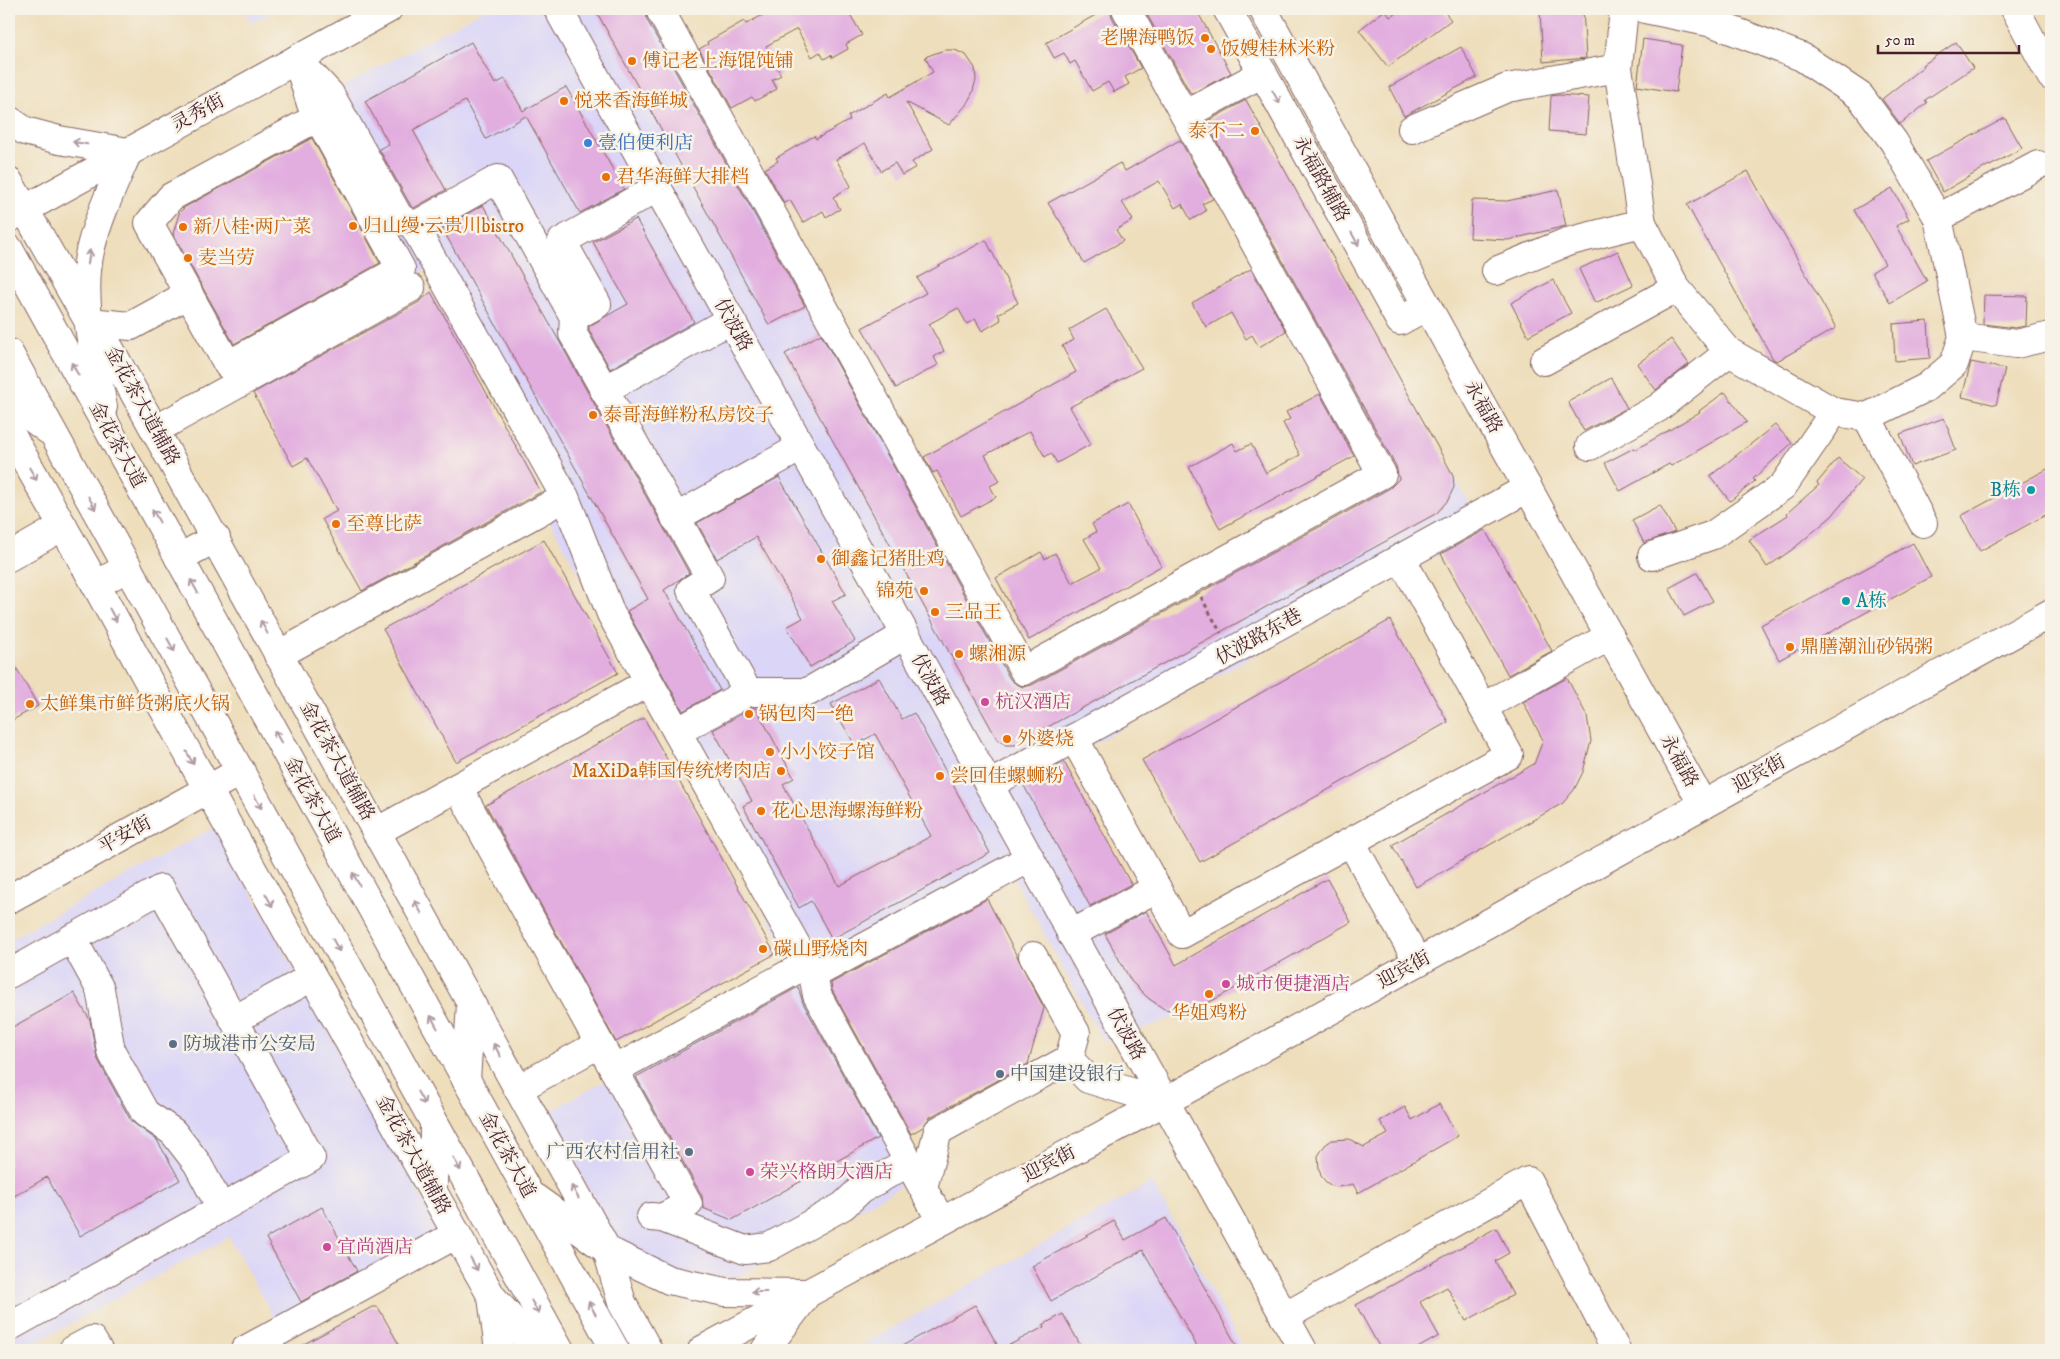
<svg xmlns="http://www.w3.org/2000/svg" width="2060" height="1359" font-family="'IM FELL DW Pica','Noto Serif SC',serif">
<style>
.built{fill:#dbd6f7}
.building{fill:#e2addf}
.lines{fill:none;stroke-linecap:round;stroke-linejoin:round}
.minor-casing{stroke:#83625e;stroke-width:30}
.major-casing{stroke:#83625e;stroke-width:30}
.path{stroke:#83625e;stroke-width:3;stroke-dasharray:4 4;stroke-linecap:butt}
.minor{stroke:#fff;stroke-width:28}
.major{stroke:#fff;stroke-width:28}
.oneway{stroke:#ae9aa0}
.food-dot{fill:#e8710a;stroke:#f7f3e8;stroke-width:2}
.shop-dot{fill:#3f7fe0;stroke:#f7f3e8;stroke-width:2}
.culture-dot{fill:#0f9aa8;stroke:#f7f3e8;stroke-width:2}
.hotel-dot{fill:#d1479c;stroke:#f7f3e8;stroke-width:2}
.service-dot{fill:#5c6f8a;stroke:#f7f3e8;stroke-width:2}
.labels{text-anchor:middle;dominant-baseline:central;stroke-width:5;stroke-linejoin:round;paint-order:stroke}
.food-label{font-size:19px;fill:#c56008;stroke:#f7f3e8;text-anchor:start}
.street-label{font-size:19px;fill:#4a1f2b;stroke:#f7f3e8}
.shop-label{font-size:19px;fill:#366cbe;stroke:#f7f3e8;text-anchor:start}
.culture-label{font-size:19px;fill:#0d838f;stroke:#f7f3e8;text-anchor:end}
.hotel-label{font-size:19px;fill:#b23c85;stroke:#f7f3e8;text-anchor:start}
.service-label{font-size:19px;fill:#4e5e75;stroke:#f7f3e8;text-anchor:start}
</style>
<rect width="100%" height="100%" fill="#f7f3e8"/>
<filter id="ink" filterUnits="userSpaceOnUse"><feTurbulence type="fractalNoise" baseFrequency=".02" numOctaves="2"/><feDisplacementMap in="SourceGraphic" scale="10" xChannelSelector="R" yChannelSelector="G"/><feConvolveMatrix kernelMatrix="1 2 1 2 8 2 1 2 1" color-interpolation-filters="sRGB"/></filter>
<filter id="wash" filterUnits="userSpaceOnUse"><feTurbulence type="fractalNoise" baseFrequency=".0096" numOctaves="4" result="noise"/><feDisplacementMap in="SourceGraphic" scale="20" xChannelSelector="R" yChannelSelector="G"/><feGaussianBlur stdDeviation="1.12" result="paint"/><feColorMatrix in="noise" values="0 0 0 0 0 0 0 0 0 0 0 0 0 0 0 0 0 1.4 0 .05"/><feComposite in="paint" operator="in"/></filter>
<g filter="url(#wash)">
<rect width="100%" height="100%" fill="#eedebc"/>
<!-- built -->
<g class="built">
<polygon points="243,9 278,9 252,23"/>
<polygon points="485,9 649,9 1045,728 1437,513 1453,475 1484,529 1063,761 1199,1008 1104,1043 1004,861 800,974 913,1180 735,1278 674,1273 618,1243 547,1113 799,973 546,514 561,506 430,267 417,274 321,99"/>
<polygon points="215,827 442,1235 278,1325 229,1237 22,1350 9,1350 9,940"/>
<polygon points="1152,1182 1244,1350 853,1350"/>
</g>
<g id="blocks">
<!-- building -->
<g class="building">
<polygon points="595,9 646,9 647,20 805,306 769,325"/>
<polygon points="774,9 847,9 862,35 846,44 848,49 832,58 831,55 824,59 820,52 812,57 797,29 766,46 781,75 772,80 777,89 755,101 752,97 732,108 699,49 708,44 707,42 744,21 746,24"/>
<polygon points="1106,9 1110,9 1112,17 1141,68 1125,77 1129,84 1114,92 1108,82 1092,91 1075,61 1070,64 1064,53 1054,58 1046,43"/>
<polygon points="1144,9 1196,9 1231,73 1191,94"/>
<polygon points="1402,9 1442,9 1451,20 1388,67 1359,30 1385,10 1390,17"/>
<polygon points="1568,9 1583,9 1586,58 1543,62 1540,11"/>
<polygon points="1643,39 1682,45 1676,92 1637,86"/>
<polygon points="471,42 495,84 505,79 523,111 566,87 624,189 580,213 526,116 486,139 465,101 413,130 446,190 414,208 411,206 379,149 389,144 365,101"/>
<polygon points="1956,42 1973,68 1925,100 1927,103 1900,124 1882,99 1924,66 1923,65"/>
<polygon points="1461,47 1477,77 1404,116 1389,87"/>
<polygon points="944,50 955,50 966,55 975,68 976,80 972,94 966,105 949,125 906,102 933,149 912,162 916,167 902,175 895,163 881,171 865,143 840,157 836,159 851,186 833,197 840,209 826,217 823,211 803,223 790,200 784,203 765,169 778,161 776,158 814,136 816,139 850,120 848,116 888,93 890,97 933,72 925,57"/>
<polygon points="1558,95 1589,97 1586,134 1549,131 1551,96"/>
<polygon points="1246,100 1453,475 1454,487 1448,500 1437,513 1015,745 1006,745 997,739 785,354 821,334 1010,679 1016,684 1023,687 1032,685 1390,488 1399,479 1396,466 1206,122"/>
<polygon points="2005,118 2022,148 1990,166 1989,165 1943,192 1926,161"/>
<polygon points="312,138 380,263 234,344 173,234 179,213 185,207"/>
<polygon points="1180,140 1213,199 1202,204 1206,211 1191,220 1182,204 1175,208 1159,181 1122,202 1133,220 1116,230 1123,241 1084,263 1059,219 1058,219 1048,203 1120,163 1125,171"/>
<polygon points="1748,171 1836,328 1777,361 1773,359 1687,205"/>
<polygon points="1892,188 1909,219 1896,226 1927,281 1890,303 1872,272 1885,264 1854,210"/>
<polygon points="1558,190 1566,226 1508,240 1470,238 1472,200 1507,201"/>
<polygon points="483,205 689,573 664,590 720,690 683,711 627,611 648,599 442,228"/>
<polygon points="636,219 694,322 610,369 589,330 589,326 628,304 593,242"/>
<polygon points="986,240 1018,303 998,314 1001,320 982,331 975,319 967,324 958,308 929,324 944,351 934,357 938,365 896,388 862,328 926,293 917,278"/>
<polygon points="1618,251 1633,285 1595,303 1579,269"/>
<polygon points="1251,269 1286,331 1259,347 1252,335 1246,339 1231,313 1206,327 1192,303"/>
<polygon points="1553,280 1571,313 1528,336 1511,303"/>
<polygon points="431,292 541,492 362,591 322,519 337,511 307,458 293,466 253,393 419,302"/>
<polygon points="1984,295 2027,296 2026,326 2015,328 1983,324"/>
<polygon points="1106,309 1142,368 1070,407 1091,444 1057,463 1051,453 1045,457 1030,431 985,455 1000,481 990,486 996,497 961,516 937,471 933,473 924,457 1076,372 1062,346 1074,340 1069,330"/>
<polygon points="1928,321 1930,358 1895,361 1893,324"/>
<polygon points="1671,339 1689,364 1656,390 1637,364"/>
<polygon points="1971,362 2005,369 1996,405 1962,397"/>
<polygon points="1611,378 1627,408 1584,431 1568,402"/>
<polygon points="1725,392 1747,422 1671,466 1669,464 1620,491 1605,463 1634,448 1635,450 1700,412 1699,411"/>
<polygon points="1320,394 1354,456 1220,529 1189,467 1233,443 1237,451 1251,444 1266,473 1300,455 1283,423 1290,419 1286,412"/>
<polygon points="1944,418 1956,450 1912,466 1900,434"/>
<polygon points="1775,425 1792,443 1753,479 1755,481 1730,501 1710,476"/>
<polygon points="1838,458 1862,479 1832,516 1793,549 1767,567 1749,540 1788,515 1787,513 1819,485 1817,483"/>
<polygon points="2051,467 2051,512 1980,551 1961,516"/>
<polygon points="779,477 846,594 832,601 855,641 810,667 787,627 803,618 756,537 717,559 697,523"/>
<polygon points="1128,504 1161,566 1029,640 996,578 1041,552 1045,559 1055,553 1072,583 1101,568 1084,539 1096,532 1092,524"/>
<polygon points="1660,505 1675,532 1644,543 1632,520"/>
<polygon points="1485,530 1552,651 1508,675 1441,554"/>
<polygon points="544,540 618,673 456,762 383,629"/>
<polygon points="1913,543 1931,577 1779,660 1761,625"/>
<polygon points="1697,573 1713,601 1684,616 1669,588"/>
<polygon points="1390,620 1448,722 1200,862 1142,760"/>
<polygon points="9,655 38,706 9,722"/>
<polygon points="879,678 902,719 914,713 990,853 832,939 811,901 799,908 743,806 752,801 713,730 752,708 756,708 794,778 783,784 839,886 931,836 875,734 855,745 831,704"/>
<polygon points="1567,678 1587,716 1591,741 1583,772 1574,790 1563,803 1416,887 1392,845 1534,764 1543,740 1523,702"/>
<polygon points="644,718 775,954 616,1042 486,805"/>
<polygon points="1064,762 1131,884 1090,906 1023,784"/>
<polygon points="1327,879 1351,922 1239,986 1199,1008 1187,1012 1164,1009 1148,998 1131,981 1105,934 1146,911 1176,965"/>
<polygon points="987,899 1044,1008 1028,1064 930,1117 923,1127 911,1134 832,990 831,983"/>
<polygon points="798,987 803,1003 878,1138 732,1220 703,1208 702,1196 636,1077"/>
<polygon points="74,993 90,1020 97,1058 131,1121 157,1140 180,1180 80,1236 47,1177 9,1199 9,1029"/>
<polygon points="1439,1104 1458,1136 1358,1193 1353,1184 1338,1187 1332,1186 1326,1182 1321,1176 1319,1169 1318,1156 1325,1145 1332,1140 1349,1139 1364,1147 1388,1134 1380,1121 1405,1107 1412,1120"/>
<polygon points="322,1207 357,1271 301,1302 266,1238"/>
<polygon points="1166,1218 1239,1350 1199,1350 1143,1250 1051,1301 1032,1266 1114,1221 1125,1240"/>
<polygon points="1496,1228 1509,1253 1495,1261 1513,1295 1466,1321 1447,1287 1420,1302 1439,1336 1414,1350 1381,1350 1356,1305"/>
<polygon points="975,1305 1000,1350 1044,1327 1043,1325 1063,1314 1083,1350 895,1350"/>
<polygon points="372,1307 378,1307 402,1350 293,1350"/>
</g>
</g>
</g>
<g filter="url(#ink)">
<use href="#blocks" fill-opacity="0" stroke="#83625e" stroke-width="1"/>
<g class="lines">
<defs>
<g id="minor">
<polyline points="558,9 1303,1350"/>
<polyline points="667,9 661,12 1024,671 1382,474 1126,9"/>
<polyline points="1227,9 1400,321 1427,306"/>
<polyline points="1263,9 1703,805"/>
<polyline points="1624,9 1618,68 1642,223 1676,288 1729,352 1834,412 1867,417 1923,523"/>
<polyline points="1645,9 1713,23 1802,57 1860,96 1894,142 1938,218 1963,337 1954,364 1927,387 1867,417"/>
<polyline points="2015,9 2051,76"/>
<polyline points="297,59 330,94 399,217 414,226 565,497 611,614 813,975 817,995 941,1221"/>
<polyline points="299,65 311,104 321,123 401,269 228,365 149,223 171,197 318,117"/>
<polyline points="1185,115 1263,73"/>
<polyline points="1412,129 1507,88 1618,68"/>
<path d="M 9,182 L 89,322 L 105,340 C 274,643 440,947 607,1250 L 622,1303 L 648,1350"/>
<polyline points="1938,218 2038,165"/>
<polyline points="414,226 498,179 574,317 573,334 710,578 691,590 748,692"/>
<polyline points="1496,271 1567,242 1642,223"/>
<polyline points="574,317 597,304 562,241 657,188"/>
<polyline points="89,322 131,326 189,294"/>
<polyline points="1963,337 2016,344 2051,336"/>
<polyline points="1544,361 1676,288"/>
<polyline points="604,390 730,320"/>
<polyline points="155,430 411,288"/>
<polyline points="9,431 96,585 208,790 492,1297 521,1330 531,1350"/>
<polyline points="1590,446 1658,408 1729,352"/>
<polyline points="675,518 801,447"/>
<polyline points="1652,556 1713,535 1783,486 1834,412"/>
<polyline points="9,557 63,526"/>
<polyline points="278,655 549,506"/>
<polyline points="1483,707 1610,636"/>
<polyline points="677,732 748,692 808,692 905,635"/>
<polyline points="1074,738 1182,934 1509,755 1401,558"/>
<polyline points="989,785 1528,488"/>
<polyline points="458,787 688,1204 662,1218"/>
<polyline points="376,832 649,682"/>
<polyline points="1351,842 1418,962"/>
<polyline points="9,899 241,771"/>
<polyline points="1071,934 1157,888"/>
<polyline points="72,938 100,989 111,1051 145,1113 173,1132 197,1163 221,1208"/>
<polyline points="9,974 161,889 311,1158 9,1327"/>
<polyline points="813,975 1030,858"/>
<polyline points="234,1020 312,977"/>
<polyline points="1069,1059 1088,1079 1164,1102"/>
<polyline points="614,1070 807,964"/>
<polyline points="518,1089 599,1044"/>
<polyline points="923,1188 938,1131 1069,1059 1076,1033 1033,956"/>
<polyline points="651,1217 662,1218 745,1250 769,1247 843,1206 860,1190 909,1162"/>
<polyline points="1284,1317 1528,1181 1616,1350"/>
<polyline points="73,1350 92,1340 98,1350"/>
<polyline points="245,1350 457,1234"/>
</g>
<g id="major">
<polyline points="9,120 25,131 59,140 128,152"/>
<polyline points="9,218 388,9"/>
<polyline points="9,249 615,1350"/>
<polyline points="9,353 560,1350"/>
<polyline points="9,401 48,430"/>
<path d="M 103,407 C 95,359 79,299 90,251 C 98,217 114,184 128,152"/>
<polyline points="179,558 216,538"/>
<polyline points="96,585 128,567"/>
<polyline points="466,1080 471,1004"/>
<polyline points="433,1191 434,1123"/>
<polyline points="535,1198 607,1250 669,1280 725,1292 807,1293"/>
<polyline points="492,1297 499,1350"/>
<polyline points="702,1350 1164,1102 2051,613"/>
<polyline points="765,1350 803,1300"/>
</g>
</defs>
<!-- minor casing -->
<use href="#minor" class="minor-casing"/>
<!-- major casing -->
<use href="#major" class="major-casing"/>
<!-- path -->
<polyline class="path" points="1201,597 1221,633"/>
<!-- minor -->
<use href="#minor" class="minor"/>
<!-- major -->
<use href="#major" class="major"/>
</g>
<!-- one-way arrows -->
<defs><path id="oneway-shaft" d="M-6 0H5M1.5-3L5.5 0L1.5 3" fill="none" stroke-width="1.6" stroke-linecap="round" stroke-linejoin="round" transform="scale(1.25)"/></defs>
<g class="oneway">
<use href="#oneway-shaft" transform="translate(1276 97) rotate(61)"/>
<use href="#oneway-shaft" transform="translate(80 143) rotate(-170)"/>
<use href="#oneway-shaft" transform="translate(1355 239) rotate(61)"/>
<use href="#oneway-shaft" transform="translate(89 257) rotate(-81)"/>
<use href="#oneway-shaft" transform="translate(75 369) rotate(-119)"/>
<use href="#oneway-shaft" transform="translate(33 474) rotate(60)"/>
<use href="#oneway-shaft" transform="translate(92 503) rotate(61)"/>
<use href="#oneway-shaft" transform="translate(156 516) rotate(-119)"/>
<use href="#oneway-shaft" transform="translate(194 586) rotate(-119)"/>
<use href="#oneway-shaft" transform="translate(113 615) rotate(61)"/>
<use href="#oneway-shaft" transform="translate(264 627) rotate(-118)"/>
<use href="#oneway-shaft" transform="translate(171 645) rotate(61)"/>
<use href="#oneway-shaft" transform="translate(278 737) rotate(-119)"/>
<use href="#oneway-shaft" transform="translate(190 758) rotate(62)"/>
<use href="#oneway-shaft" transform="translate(258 802) rotate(61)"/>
<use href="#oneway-shaft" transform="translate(356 879) rotate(-119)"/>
<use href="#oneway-shaft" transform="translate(269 900) rotate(61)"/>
<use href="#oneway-shaft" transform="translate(418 907) rotate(-119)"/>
<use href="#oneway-shaft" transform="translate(336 945) rotate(61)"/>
<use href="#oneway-shaft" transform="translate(434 1022) rotate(-119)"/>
<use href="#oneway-shaft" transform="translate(497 1050) rotate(-119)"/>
<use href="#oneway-shaft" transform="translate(421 1098) rotate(61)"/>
<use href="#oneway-shaft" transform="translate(457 1164) rotate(61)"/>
<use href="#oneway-shaft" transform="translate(575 1192) rotate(-119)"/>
<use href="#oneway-shaft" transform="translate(474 1264) rotate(61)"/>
<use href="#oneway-shaft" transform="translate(759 1292) rotate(-180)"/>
<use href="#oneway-shaft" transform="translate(535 1307) rotate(61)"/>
<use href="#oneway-shaft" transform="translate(592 1308) rotate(-119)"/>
</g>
</g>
<!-- markers -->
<g class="food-dot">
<circle cx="1205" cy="38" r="5"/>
<circle cx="1211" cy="49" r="5"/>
<circle cx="632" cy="61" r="5"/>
<circle cx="564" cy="101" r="5"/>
<circle cx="1255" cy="131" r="5"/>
<circle cx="606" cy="177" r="5"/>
<circle cx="353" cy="226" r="5"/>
<circle cx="183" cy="227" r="5"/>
<circle cx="188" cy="258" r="5"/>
<circle cx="593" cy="415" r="5"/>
<circle cx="336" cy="524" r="5"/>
<circle cx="821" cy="559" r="5"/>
<circle cx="924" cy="591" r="5"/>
<circle cx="935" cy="612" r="5"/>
<circle cx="1790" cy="647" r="5"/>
<circle cx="959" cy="654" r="5"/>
<circle cx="30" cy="704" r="5"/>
<circle cx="749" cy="714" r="5"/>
<circle cx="1007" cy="739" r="5"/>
<circle cx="770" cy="752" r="5"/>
<circle cx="781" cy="771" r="5"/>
<circle cx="940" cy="776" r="5"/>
<circle cx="761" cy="811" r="5"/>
<circle cx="763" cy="949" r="5"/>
<circle cx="1209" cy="994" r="5"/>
</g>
<circle class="shop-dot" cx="588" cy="143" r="5"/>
<g class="culture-dot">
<circle cx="2031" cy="490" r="5"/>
<circle cx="1846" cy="601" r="5"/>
</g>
<g class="hotel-dot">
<circle cx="985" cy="702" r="5"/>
<circle cx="1226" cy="984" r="5"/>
<circle cx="750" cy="1172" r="5"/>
<circle cx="327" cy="1247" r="5"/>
</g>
<g class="service-dot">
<circle cx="173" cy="1044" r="5"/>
<circle cx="1000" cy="1074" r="5"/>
<circle cx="689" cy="1152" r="5"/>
</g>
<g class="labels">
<!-- food labels -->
<g class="food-label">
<text x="1195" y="38" text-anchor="end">老牌海鸭饭</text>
<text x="1221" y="49">饭嫂桂林米粉</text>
<text x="642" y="61">傅记老上海馄饨铺</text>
<text x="574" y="101">悦来香海鲜城</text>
<text x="1245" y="131" text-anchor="end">泰不二</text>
<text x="616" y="177">君华海鲜大排档</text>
<text x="363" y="226">归山缦·云贵川bistro</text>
<text x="193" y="227">新八桂·两广菜</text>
<text x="198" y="258">麦当劳</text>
<text x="603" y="415">泰哥海鲜粉私房饺子</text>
<text x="346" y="524">至尊比萨</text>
<text x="831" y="559">御鑫记猪肚鸡</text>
<text x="914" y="591" text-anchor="end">锦苑</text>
<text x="945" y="612">三品王</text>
<text x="1800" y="647">鼎膳潮汕砂锅粥</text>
<text x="969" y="654">螺湘源</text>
<text x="40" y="704">太鲜集市鲜货粥底火锅</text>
<text x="759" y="714">锅包肉一绝</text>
<text x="1017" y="739">外婆烧</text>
<text x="780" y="752">小小饺子馆</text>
<text x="771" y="771" text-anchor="end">MaXiDa韩国传统烤肉店</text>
<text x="950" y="776">尝回佳螺蛳粉</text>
<text x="771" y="811">花心思海螺海鲜粉</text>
<text x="773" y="949">碳山野烧肉</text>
<text x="1209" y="1013" text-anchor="middle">华姐鸡粉</text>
</g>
<!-- street labels -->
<g class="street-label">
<text transform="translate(198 113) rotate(-29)">灵秀街</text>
<text transform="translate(1321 179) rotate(61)">永福路辅路</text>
<text transform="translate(733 325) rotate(61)">伏波路</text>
<text transform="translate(142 406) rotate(61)">金花茶大道辅路</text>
<text transform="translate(1483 407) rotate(61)">永福路</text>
<text transform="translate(117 445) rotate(61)">金花茶大道</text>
<text transform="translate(1259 637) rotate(-29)">伏波路东巷</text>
<text transform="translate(930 680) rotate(61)">伏波路</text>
<text transform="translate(337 761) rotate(61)">金花茶大道辅路</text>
<text transform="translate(1679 761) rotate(61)">永福路</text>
<text transform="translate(1759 774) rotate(-29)">迎宾街</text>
<text transform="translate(312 800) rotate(61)">金花茶大道</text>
<text transform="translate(125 835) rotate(-29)">平安街</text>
<text transform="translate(1404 970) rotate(-29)">迎宾街</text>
<text transform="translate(1126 1034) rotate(61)">伏波路</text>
<text transform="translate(413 1155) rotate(61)">金花茶大道辅路</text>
<text transform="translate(507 1155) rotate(61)">金花茶大道</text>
<text transform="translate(1049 1164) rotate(-28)">迎宾街</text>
</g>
<!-- shop labels -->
<g class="shop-label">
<text x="598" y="143">壹伯便利店</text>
</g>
<!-- culture labels -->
<g class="culture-label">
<text x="2021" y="490">B栋</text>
<text x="1856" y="601" text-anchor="start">A栋</text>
</g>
<!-- hotel labels -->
<g class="hotel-label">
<text x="995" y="702">杭汉酒店</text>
<text x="1236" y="984">城市便捷酒店</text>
<text x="760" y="1172">荣兴格朗大酒店</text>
<text x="337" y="1247">宜尚酒店</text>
</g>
<!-- service labels -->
<g class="service-label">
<text x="183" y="1044">防城港市公安局</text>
<text x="1010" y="1074">中国建设银行</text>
<text x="679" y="1152" text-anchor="end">广西农村信用社</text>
</g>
</g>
<!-- margin -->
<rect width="2060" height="1359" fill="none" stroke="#f7f3e8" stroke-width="30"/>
<!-- scale -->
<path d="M1878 45v8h141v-8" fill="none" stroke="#4a1f2b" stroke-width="2.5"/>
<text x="1885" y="45" font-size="15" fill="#4a1f2b" stroke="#f7f3e8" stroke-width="4" paint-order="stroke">50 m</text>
</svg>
